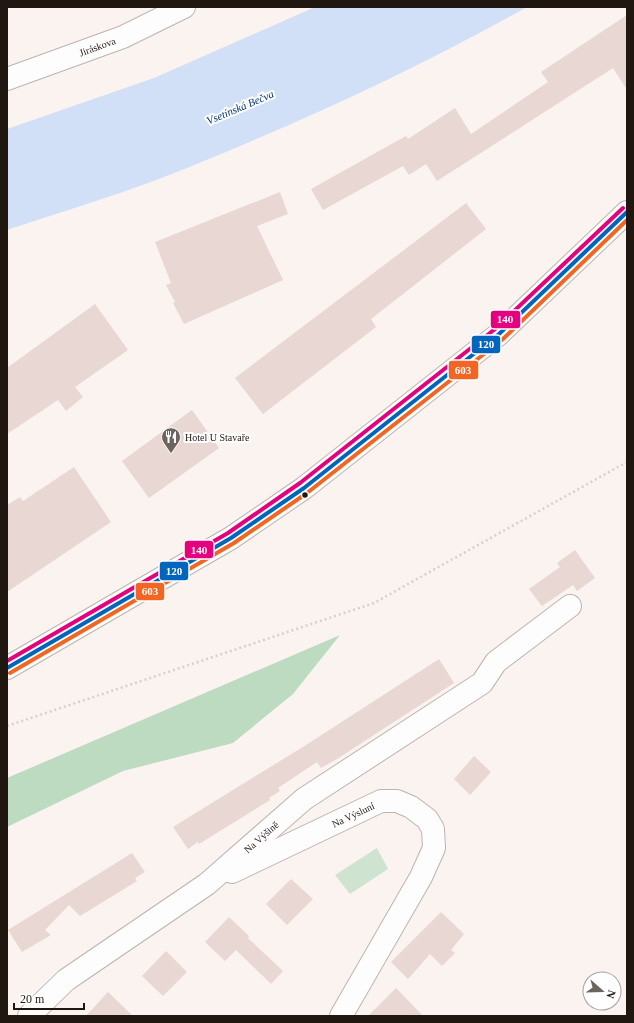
<svg xmlns="http://www.w3.org/2000/svg" width="634" height="1023" font-family="Georgia,serif">
<style>
.green{fill:#cfe4d0}
.forest{fill:#bddbc1}
.water{fill:#d1e0f7}
.building{fill:#e9d7d4}
.lines{fill:none;stroke-linecap:round;stroke-linejoin:round}
.minor-casing{stroke:#bcb4af;stroke-width:24}
.path{stroke:#d4d1d0;stroke-width:2.5;stroke-dasharray:2 3;stroke-linecap:butt}
.minor{stroke:#fefdfd;stroke-width:22}
.bus-1-casing{stroke:#fff;stroke-width:7}
.bus-2-casing{stroke:#fff;stroke-width:7}
.bus-3-casing{stroke:#fff;stroke-width:7}
.bus-1{stroke:#0065bd;stroke-width:4}
.bus-2{stroke:#f26522;stroke-width:4}
.bus-3{stroke:#e5007d;stroke-width:4}
.bus-dot{fill:#211711;stroke:#fff;stroke-width:1.5}
.labels{text-anchor:middle;dominant-baseline:central;stroke-width:4;stroke-linejoin:round;paint-order:stroke}
.street-label{font-size:10px;fill:#211711;stroke:#fff}
.poi-label{font-size:10px;fill:#211711;stroke:#fff;text-anchor:start}
.water-label{font-size:11px;font-style:italic;fill:#033574;stroke:#fff}
.line-badge{stroke:#fff;stroke-width:1.5}
.badge-label{font-size:11px;text-anchor:middle;font-weight:bold;fill:#fff}
</style>
<rect width="100%" height="100%" fill="#faf3ef"/>
<!-- green -->
<polygon class="green" points="377,848 388,869 350,894 335,875"/>
<!-- forest -->
<polygon class="forest" points="340,635 293,694 233,743 123,771 7,827 7,778"/>
<!-- water -->
<path class="water" d="M 315,7 L 527,7 C 418,68 303,121 187,168 C 128,192 67,210 7,230 L 7,129 L 154,78 Z"/>
<!-- building -->
<g class="building">
<polygon points="627,15 627,90 613,68 437,181 426,164 409,175 403,166 323,210 311,189 406,136 408,139 455,108 471,134 548,82 541,72"/>
<polygon points="280,192 288,214 257,226 283,280 184,324 173,303 175,302 166,285 171,283 155,242"/>
<polygon points="466,203 486,229 371,319 376,327 263,414 235,378"/>
<polygon points="95,304 128,350 75,387 83,397 66,411 58,400 7,434 7,368"/>
<polygon points="192,410 219,448 149,498 122,461"/>
<polygon points="74,467 111,522 7,592 7,505 20,497 23,501"/>
<polygon points="575,550 595,578 577,591 573,585 542,606 529,589 560,567 557,563"/>
<polygon points="439,659 454,683 337,759 321,768 317,762 278,788 280,791 269,798 270,800 199,844 198,842 188,849 173,827 306,745"/>
<polygon points="474,756 491,772 470,795 454,779"/>
<polygon points="132,853 145,872 135,878 137,881 80,916 69,905 45,930 51,935 22,952 8,930"/>
<polygon points="291,879 313,899 287,925 266,904"/>
<polygon points="441,912 464,934 451,950 455,953 442,966 430,954 408,979 391,962"/>
<polygon points="229,917 249,936 248,938 283,971 271,984 236,950 225,961 205,942"/>
<polygon points="166,951 187,972 163,996 142,976"/>
<polygon points="396,988 423,1016 368,1016"/>
<polygon points="108,992 133,1016 86,1016"/>
</g>
<g class="lines">
<defs>
<g id="minor">
<path id="s1" d="M 7,79 L 123,37 L 184,7"/>
<polyline points="7,668 231,538 304,488 499,334 627,212"/>
<path id="s2" d="M 232,872 L 381,801 L 397,801 L 411,807 L 427,819 L 433,829 L 434,848 L 421,877 L 341,1016"/>
<path id="s3" d="M 29,1016 L 66,980 L 207,884 L 304,799 L 482,683 L 496,662 L 570,606"/>
</g>
</defs>
<!-- minor casing -->
<use href="#minor" class="minor-casing"/>
<!-- path -->
<polyline class="path" points="7,726 374,603 627,462"/>
<!-- minor -->
<use href="#minor" class="minor"/>
<defs>
<polyline id="bus-1" points="7,668 231,538 304,488 499,334 627,212"/>
<polyline id="bus-2" points="10,673 234,543 307,493 503,339 627,220"/>
<polyline id="bus-3" points="7,661 228,533 300,483 495,329 623,208"/>
</defs>
<!-- bus-1 casing -->
<use href="#bus-1" class="bus-1-casing"/>
<!-- bus-2 casing -->
<use href="#bus-2" class="bus-2-casing"/>
<!-- bus-3 casing -->
<use href="#bus-3" class="bus-3-casing"/>
<!-- bus-1 -->
<use href="#bus-1" class="bus-1"/>
<!-- bus-2 -->
<use href="#bus-2" class="bus-2"/>
<!-- bus-3 -->
<use href="#bus-3" class="bus-3"/>
</g>
<!-- icons -->
<defs>
<symbol id="restaurant-pin" viewBox="-11 -11 22 30"><path d="M0 17L-7.5 6A9.5 9.5 0 1 1 7.5 6Z" fill="#6d645f" stroke="#fff"/><path d="M-5-6h1v4h1v-4h1v4h1v-4h1v5L-1.5 .5V6h-2V.5L-5-1ZM5-6V6H3V1.5H1.5Q1.5-4 5-6Z" fill="#fff"/></symbol>
</defs>
<g fill-rule="evenodd">
<use href="#restaurant-pin" x="160" y="426" width="22" height="30"/>
</g>
<!-- markers -->
<circle class="bus-dot" cx="305" cy="495" r="3.5"/>
<g class="labels">
<!-- street labels -->
<g class="street-label">
<text stroke="none"><textPath href="#s1" startOffset="96">Jiráskova</textPath></text>
<text stroke="none"><textPath href="#s2" startOffset="134">Na Výsluní</textPath></text>
<text stroke="none"><textPath href="#s3" startOffset="294">Na Výšině</textPath></text>
</g>
<!-- poi labels -->
<g class="poi-label">
<text x="185" y="437">Hotel U Stavaře</text>
</g>
<!-- water labels -->
<g class="water-label">
<text transform="translate(240 107) rotate(-23)">Vsetínská Bečva</text>
</g>
</g>
<g class="line-badge">
<rect x="490" y="310" width="31" height="19" rx="4" fill="#e5007d"/>
<rect x="471" y="335" width="30" height="19" rx="4" fill="#0065bd"/>
<rect x="448" y="360" width="31" height="20" rx="4" fill="#f26522"/>
<rect x="184" y="540" width="30" height="19" rx="4" fill="#e5007d"/>
<rect x="159" y="561" width="30" height="20" rx="4" fill="#0065bd"/>
<rect x="135" y="582" width="30" height="19" rx="4" fill="#f26522"/>
</g>
<g class="badge-label">
<text x="505" y="323">140</text>
<text x="486" y="348">120</text>
<text x="463" y="374">603</text>
<text x="199" y="554">140</text>
<text x="174" y="575">120</text>
<text x="150" y="595">603</text>
</g>
<!-- border -->
<rect width="634" height="1023" fill="none" stroke="#211711" stroke-width="16"/>
<!-- north arrow -->
<g transform="translate(602 991) rotate(110)"><circle r="19" fill="#ffffff" stroke="#a6a2a0"/>
<path d="M0-3L7 15L0 10L-7 15Z" fill="#6d645f"/>
<text y="-6" font-size="11" font-weight="bold" text-anchor="middle" fill="#211711">N</text>
</g>
<!-- scale -->
<path d="M14 1003v6h70v-6" fill="none" stroke="#211711" stroke-width="2"/>
<text x="20" y="1003" font-size="12" fill="#211711" stroke="#ffffff" stroke-width="3" paint-order="stroke">20 m</text>
</svg>
